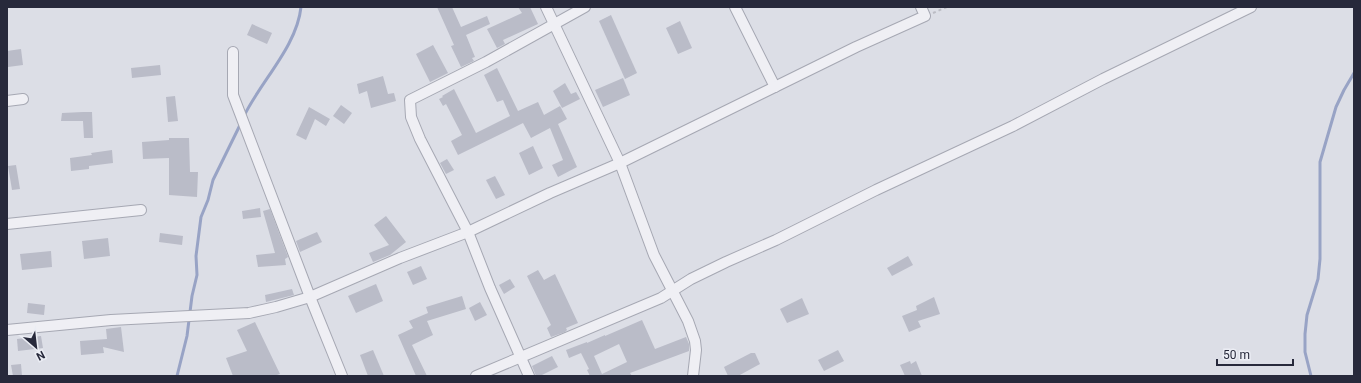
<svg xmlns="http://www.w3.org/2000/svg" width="1361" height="383" font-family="Roboto,sans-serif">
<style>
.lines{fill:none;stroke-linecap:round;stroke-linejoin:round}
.stream{stroke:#98a3c5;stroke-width:3}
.building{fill:#babcc8;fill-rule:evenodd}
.street-casing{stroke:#a6a8b3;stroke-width:12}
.path{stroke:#bbbcc4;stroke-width:2;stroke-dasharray:3 3;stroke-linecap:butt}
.street{stroke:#efeff4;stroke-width:10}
</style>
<rect width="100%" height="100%" fill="#dcdee6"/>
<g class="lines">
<!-- stream -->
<g class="stream">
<path d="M 244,116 C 261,81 297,46 301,7"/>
<polyline points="177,376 187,336 192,296 197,275 196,256 201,217 208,200 213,180 241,123"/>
<polyline points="1311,376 1305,352 1305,334 1307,315 1318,279 1320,259 1320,162 1336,107 1344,90 1354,73"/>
</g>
</g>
<!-- building -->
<g class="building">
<polygon points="437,7 452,7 461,27 487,16 490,24 466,35 475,57 472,58 474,61 461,67 451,46 454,45"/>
<polygon points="518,7 530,7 538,24 503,40 505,44 497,48 487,29 522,13"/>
<polygon points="611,15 637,73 625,79 599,21"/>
<polygon points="680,21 692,48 678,54 666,28"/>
<polygon points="252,24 272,33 267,44 247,35"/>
<polygon points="433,45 448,73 430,82 416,54"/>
<polygon points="21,49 23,65 8,67 7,51"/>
<polygon points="160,65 161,75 132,78 131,68"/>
<polygon points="497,68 518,111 538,102 544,115 560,106 567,119 558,124 577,167 558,177 552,165 563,160 550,128 531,138 523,123 458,155 451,141 462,135 446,104 443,106 439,99 443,97 442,96 454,89 476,133 510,116 503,100 497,102 484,75"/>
<polygon points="383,76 388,94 394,93 396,101 371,108 367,91 359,94 357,84"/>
<polygon points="623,78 630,95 603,107 595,90"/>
<polygon points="565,83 571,94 576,92 580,99 562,108 553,91"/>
<polygon points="175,96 178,121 168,122 166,97"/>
<polygon points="341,105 352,113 344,124 333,116"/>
<polygon points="309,107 330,119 326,126 315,119 306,140 296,135"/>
<polygon points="83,112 92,112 93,138 84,138 83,121 61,121 62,113"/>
<polygon points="169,138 189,138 190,172 198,172 197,197 169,195 169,158 143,159 142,142 169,140"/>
<polygon points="533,146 543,168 529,175 519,153"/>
<polygon points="112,150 113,163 89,166 89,169 71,171 70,158 92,155 91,153"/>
<polygon points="447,159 454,170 446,174 440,163"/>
<polygon points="16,165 20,189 12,190 8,166"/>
<polygon points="495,176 505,195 496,199 486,180"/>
<polygon points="260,208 261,217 243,219 242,211"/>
<polygon points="270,209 288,257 285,259 286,265 258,267 256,255 275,253 263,211"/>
<polygon points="386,216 406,242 390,255 373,262 369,253 389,245 374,225"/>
<polygon points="317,232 322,242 300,252 296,241"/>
<polygon points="160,233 183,236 182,245 159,242"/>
<polygon points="108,238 110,256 84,259 82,241"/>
<polygon points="51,251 52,267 22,270 20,254"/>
<polygon points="908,256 913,265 892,276 887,268"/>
<polygon points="421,266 427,279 413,285 407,272"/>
<polygon points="538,270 544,280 555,274 578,323 566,328 567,330 565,332 551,337 547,328 551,325 527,276"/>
<polygon points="510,279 515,287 504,294 499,285"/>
<polygon points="376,284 383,301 356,313 348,296"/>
<polygon points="292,289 294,295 266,302 265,295"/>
<polygon points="462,296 466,309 427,321 433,335 412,345 427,376 416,376 398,335 413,328 409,321 428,313 426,307"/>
<polygon points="934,297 940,314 918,321 921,327 909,332 902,316 917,310 916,306"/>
<polygon points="802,298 809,314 787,323 780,309"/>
<polygon points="480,302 487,315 475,321 469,308"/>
<polygon points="28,303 45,305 44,315 27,313"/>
<path d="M 642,320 L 655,349 L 686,337 L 689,344 L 689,351 L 630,373 L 632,376 L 590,376 L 587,370 L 589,369 L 581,353 L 569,358 L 566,350 L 587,342 L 587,343 L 605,335 L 605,336 ZM 619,344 L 627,362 L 602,374 L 594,356 Z"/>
<polygon points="255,322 280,374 274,376 233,376 226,358 247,351 237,330"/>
<polygon points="121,327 124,352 103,347 104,353 81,355 80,341 107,339 106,329"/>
<polygon points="41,336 43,348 18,351 17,339"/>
<polygon points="373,350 384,376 368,376 360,355"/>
<polygon points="838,350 844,361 824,371 818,360"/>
<polygon points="751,353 755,353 760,364 738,376 728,376 724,367"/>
<polygon points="552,356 558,367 540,376 536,376 532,366"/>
<polygon points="910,361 911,364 916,361 922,376 905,376 900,365"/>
<polygon points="21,364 22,376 13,376 11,365"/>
</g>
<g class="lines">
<defs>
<g id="street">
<polyline points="546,7 620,163 654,255 688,321 695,341 696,350 693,376"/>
<polyline points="735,7 775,87"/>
<polyline points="233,52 233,95 310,297 342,376"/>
<polyline points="7,101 23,99"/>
<polyline points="7,224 141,210"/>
<polyline points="7,330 111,320 249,313 276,307 310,297 400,258 468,232 550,193 620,163 856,47 925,16 921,7"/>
<polyline points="476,376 661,298 691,279 726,262 776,240 876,190 1013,126 1103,79 1251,7"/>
<polyline points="529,376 490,288 468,232 420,139 411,117 410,100 486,62 585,7"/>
</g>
</defs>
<!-- street casing -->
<use href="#street" class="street-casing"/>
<!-- path -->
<polyline class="path" points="933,13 947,7"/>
<!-- street -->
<use href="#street" class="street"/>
</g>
<!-- border -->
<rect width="1361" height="383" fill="none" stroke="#27293b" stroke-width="16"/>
<!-- north arrow -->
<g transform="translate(36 347) rotate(152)" stroke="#ebedf4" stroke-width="3" paint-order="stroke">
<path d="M0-3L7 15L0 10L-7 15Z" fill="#27293b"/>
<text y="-6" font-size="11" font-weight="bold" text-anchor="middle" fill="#27293b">N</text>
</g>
<!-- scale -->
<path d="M1217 359v6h76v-6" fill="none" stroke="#27293b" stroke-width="2"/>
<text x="1223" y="359" font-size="12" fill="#27293b" stroke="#ebedf4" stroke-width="3" paint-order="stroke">50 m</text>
</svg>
